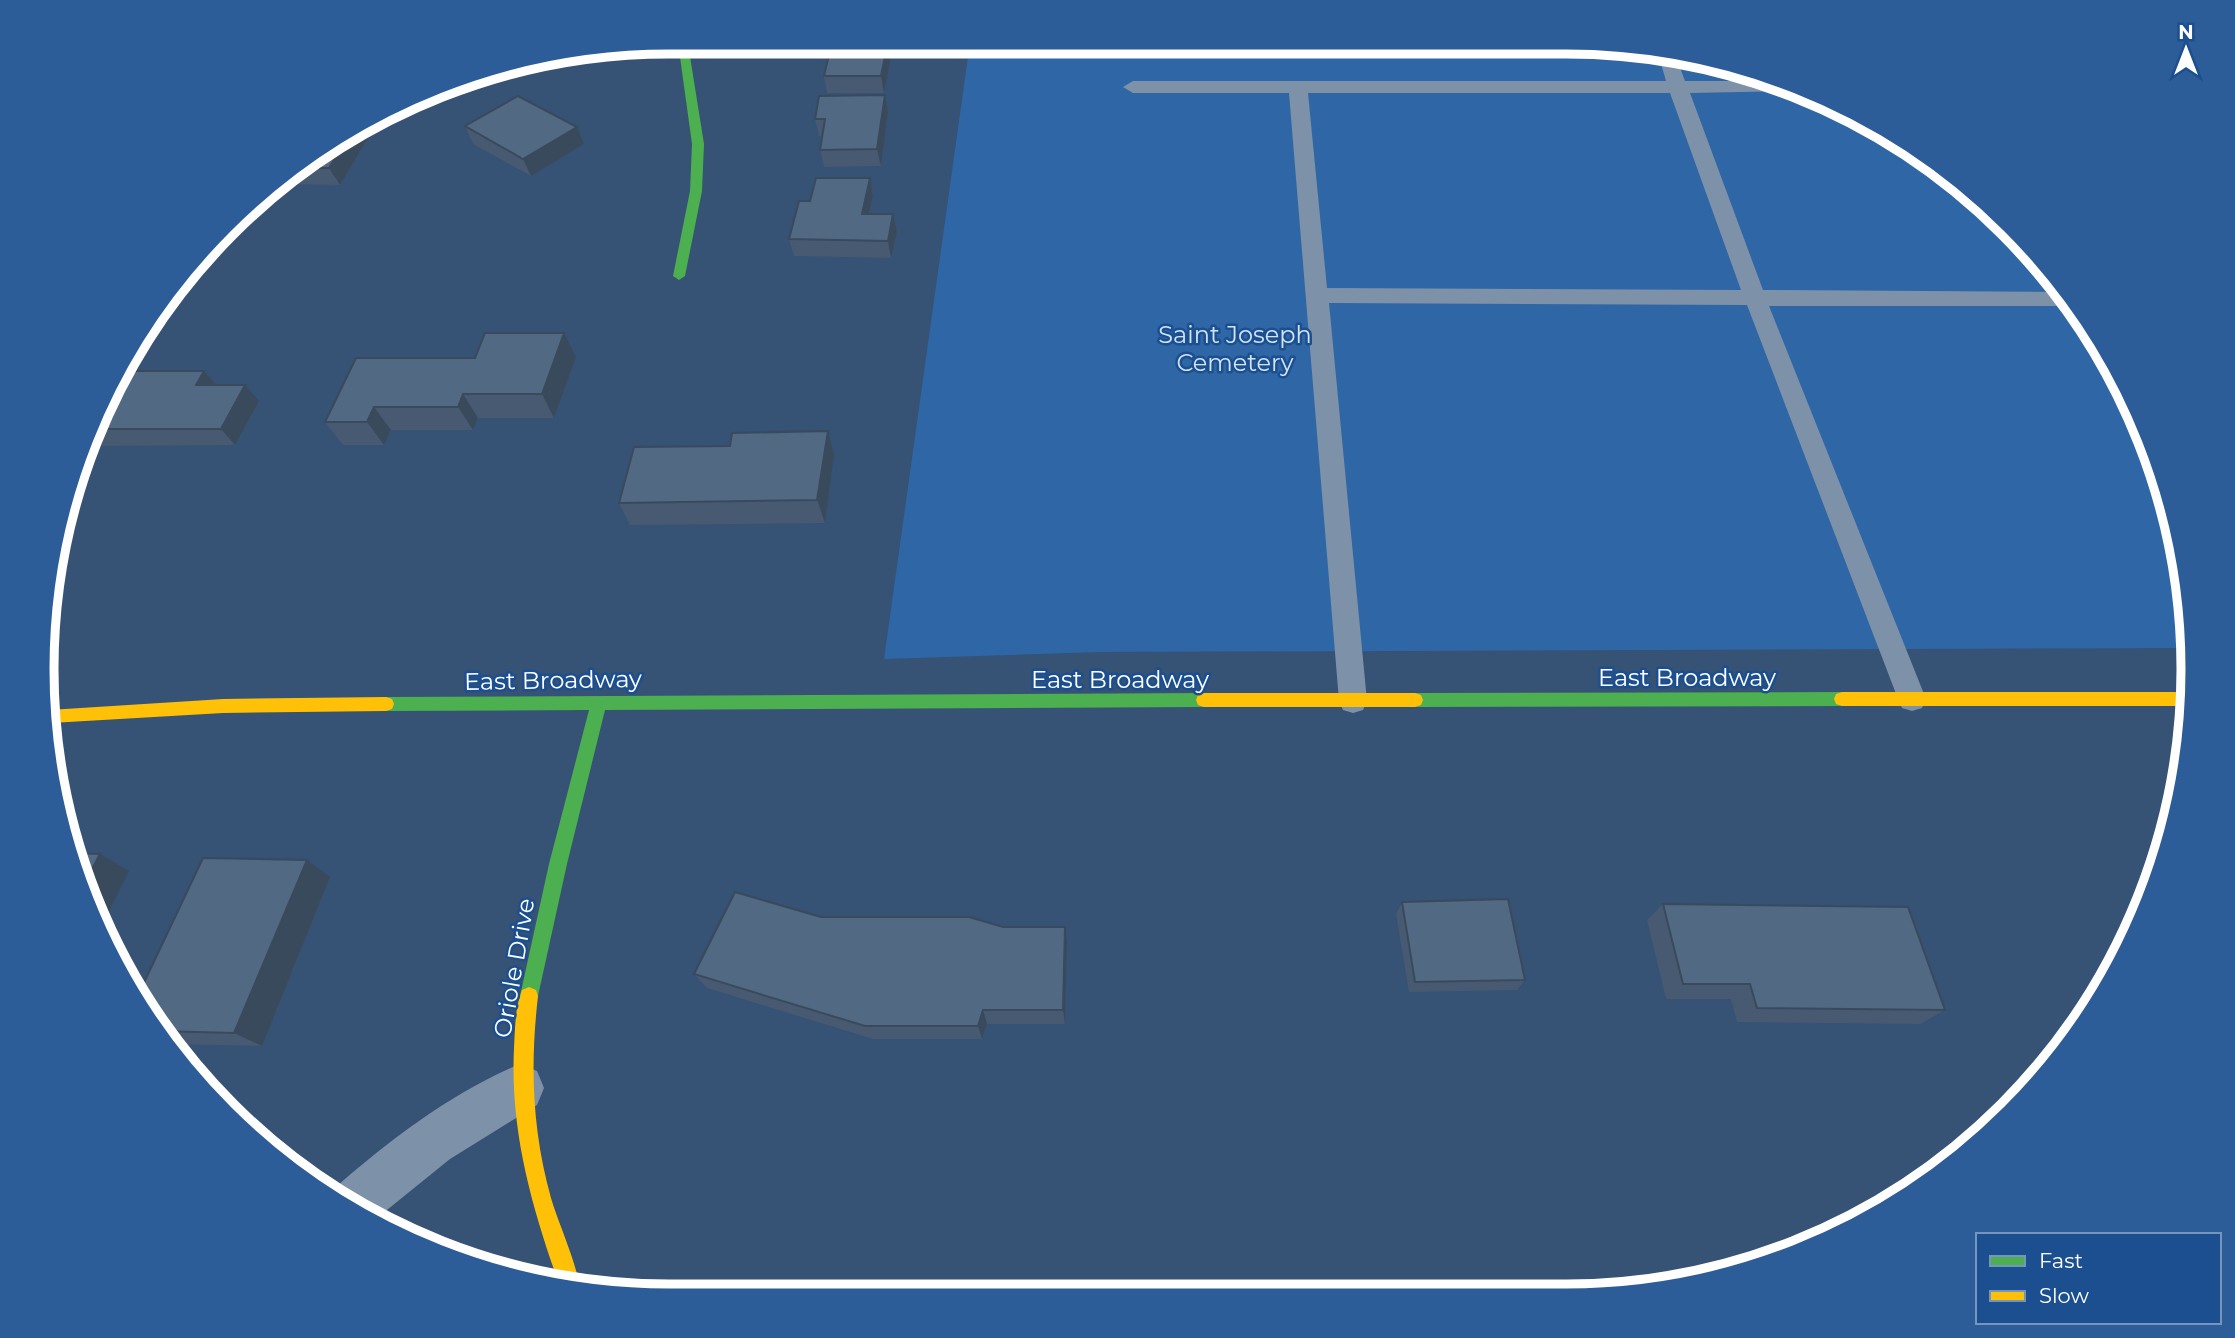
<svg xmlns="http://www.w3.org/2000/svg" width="2235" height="1338" font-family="Montserrat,sans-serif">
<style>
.green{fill:#2f66a5}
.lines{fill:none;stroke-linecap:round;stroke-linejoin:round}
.lane{fill:#7d92a8;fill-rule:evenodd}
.street{fill:#7d92a8;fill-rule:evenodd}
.fast{fill:#4caf50;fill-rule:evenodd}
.slow{fill:#ffc107;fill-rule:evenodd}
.wall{fill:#475a72}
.shaded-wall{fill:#394a5c}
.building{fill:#526984;stroke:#394a5c;stroke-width:2}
.labels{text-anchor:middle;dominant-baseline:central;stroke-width:5;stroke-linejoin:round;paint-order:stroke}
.park-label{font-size:24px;fill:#cfe3fa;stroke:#1b4f8f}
.street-label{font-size:24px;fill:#fff;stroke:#1b4f8f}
.rim{fill:none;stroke:#fff;stroke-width:9}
</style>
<rect width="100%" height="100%" fill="#365274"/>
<!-- green -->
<polygon class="green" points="970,42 1607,43 1768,75 1915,148 2010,226 2088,321 2145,429 2181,547 2191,648 1101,652 884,659"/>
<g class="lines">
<!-- lane -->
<path class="lane" d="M 1658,53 L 1676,57 L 1685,81 L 1780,81 L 1799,91 L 1690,93 L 1763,290 L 2064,292 L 2076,306 L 1769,306 L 1926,699 L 1922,708 L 1912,711 L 1902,708 L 1898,699 L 1747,305 L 1329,303 L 1367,701 L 1363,710 L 1353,713 L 1343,710 L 1339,701 L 1289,93 L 1133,93 L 1123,87 L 1133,81 L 1666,81 ZM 1308,93 L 1670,93 L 1741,290 L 1327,288 Z"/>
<!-- street -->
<g class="street">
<polygon points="669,42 693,45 697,50 693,55 684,58 625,57 614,51"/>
<path d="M 520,1064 L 537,1071 L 544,1088 L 537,1105 L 450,1159 L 377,1218 L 332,1196 L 335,1188 C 389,1140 453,1092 520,1064 Z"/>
</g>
<!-- fast -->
<g class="fast">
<polygon points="683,42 693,42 689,50 704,144 702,191 685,276 679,280 673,276 690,191 692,144 679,50"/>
<polygon points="1842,692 1848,694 1850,699 1848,704 1842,706 1415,707 1409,705 1407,700 1409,695 1415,693"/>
<polygon points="1204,693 1210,695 1212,700 1210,705 1204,707 605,710 567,864 538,996 536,1002 529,1005 522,1002 520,996 549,864 589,710 386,711 380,709 378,704 380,699 386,697"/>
</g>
<!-- slow -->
<g class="slow">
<polygon points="1842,692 2191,692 2189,706 1842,706 1836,704 1834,699 1836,694"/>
<polygon points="1204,693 1415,693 1421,695 1423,700 1421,705 1415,707 1204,707 1198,705 1196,700 1198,695"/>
<polygon points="386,697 392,699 394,704 392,709 386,711 223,713 51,723 49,710 223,699"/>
<path d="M 529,987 L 536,990 L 538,996 C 530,1066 532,1130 551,1198 C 558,1222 577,1264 579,1285 L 558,1281 C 531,1204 510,1130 514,1048 C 515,1030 515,1007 522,990 Z"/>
</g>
</g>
<!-- wall -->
<g class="wall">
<polygon points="832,42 894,42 884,93 827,93 824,76"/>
<polygon points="885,95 888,112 881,166 824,167 820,150 822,136 819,136 815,119"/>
<polygon points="465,126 584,144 531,176 473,144"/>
<polygon points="364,131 368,138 340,185 275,184 288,171"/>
<polygon points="870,178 873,196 869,214 893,214 897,232 891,258 794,256 789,239 810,201"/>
<polygon points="576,357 554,418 478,418 473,430 391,430 384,445 343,445 325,422 356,358"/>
<polygon points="123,371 204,371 216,385 259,401 235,445 86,446"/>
<polygon points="834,455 825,523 630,525 619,503"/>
<polygon points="330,877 262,1046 168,1044 140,991"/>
<polygon points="1402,902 1525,980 1517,990 1409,992 1396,914"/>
<polygon points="1663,904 1945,1010 1920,1024 1737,1022 1731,999 1666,999 1647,920"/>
<polygon points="1067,942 1065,1024 987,1024 982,1039 873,1039 707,988 694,974"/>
</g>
<!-- shaded-wall -->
<g class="shaded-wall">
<polygon points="888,42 894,42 884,93 881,76"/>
<polygon points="885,95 888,112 881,166 877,149"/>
<polygon points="577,127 584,144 531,176 523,159"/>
<polygon points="364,131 368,138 340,185 329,168 346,140"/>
<polygon points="870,178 873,196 865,231 862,214"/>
<polygon points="893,214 897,232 891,258 888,241"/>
<polygon points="564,333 576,357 554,418 542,394"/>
<polygon points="204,371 218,387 196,385"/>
<polygon points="245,385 259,401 235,445 221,429"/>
<polygon points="463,394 478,418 473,430 458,407"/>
<polygon points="374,407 391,430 384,445 367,422"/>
<polygon points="828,431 834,455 825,523 817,500"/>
<polygon points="100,854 129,871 103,923 83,886"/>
<polygon points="307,860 330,877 262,1046 234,1033"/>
<polygon points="1065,927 1067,942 1065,1024 1063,1010"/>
<polygon points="983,1010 987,1024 982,1039 978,1026"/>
</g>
<!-- building -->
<g class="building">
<polygon points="832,42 888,42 881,76 824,76"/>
<polygon points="885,95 877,149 820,150 825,119 815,119 819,96"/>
<polygon points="518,96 577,127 523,159 465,126"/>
<polygon points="346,140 329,168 295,168"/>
<polygon points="816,178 870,178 862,214 893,214 888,241 789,239 799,201 810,201"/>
<polygon points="485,333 564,333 542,394 463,394 458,407 374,407 367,422 325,422 356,358 475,358"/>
<polygon points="123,371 204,371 196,385 245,385 221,429 94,429"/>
<polygon points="828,431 817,500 619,503 634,447 730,446 732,433"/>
<polygon points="72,853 100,854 83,886 75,870"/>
<polygon points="203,858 307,860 234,1033 161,1031 140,991"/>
<polygon points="735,892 821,917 969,917 1003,927 1065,927 1063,1010 983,1010 978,1026 865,1026 694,974"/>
<polygon points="1508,899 1525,980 1415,982 1402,902"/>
<polygon points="1663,904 1908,907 1945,1010 1757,1008 1750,984 1683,984"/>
</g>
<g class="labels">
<!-- park labels -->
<g class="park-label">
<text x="1235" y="334">Saint Joseph<tspan x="1235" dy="28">Cemetery</tspan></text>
</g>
<!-- street labels -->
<g class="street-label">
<text x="1687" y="677">East Broadway</text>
<text x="1120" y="679">East Broadway</text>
<text transform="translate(553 680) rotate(-1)">East Broadway</text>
<text transform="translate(514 968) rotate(-80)">Oriole Drive</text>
</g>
</g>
<!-- crop -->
<path d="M0 0H2235V1338H0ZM669 54H1566A615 615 0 0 1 2181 669V669A615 615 0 0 1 1566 1284H669A615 615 0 0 1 54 669V669A615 615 0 0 1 669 54Z" fill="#2d5d98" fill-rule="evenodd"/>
<path class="rim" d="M669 54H1566A615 615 0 0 1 2181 669V669A615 615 0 0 1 1566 1284H669A615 615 0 0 1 54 669V669A615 615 0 0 1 669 54Z"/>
<!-- legend -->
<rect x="1976" y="1233" width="245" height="91" fill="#1b4f8f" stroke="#7695bc" stroke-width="2"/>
<rect x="1990" y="1256" width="35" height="10" fill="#4caf50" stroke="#7695bc" stroke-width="2"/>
<text x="2039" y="1268" font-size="21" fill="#ffffff">Fast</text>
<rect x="1990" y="1291" width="35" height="10" fill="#ffc107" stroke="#7695bc" stroke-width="2"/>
<text x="2039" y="1303" font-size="21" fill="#ffffff">Slow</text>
<!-- north arrow -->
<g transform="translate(2186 49)" stroke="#1b4f8f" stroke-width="5" paint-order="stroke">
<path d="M0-5L12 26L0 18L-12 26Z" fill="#ffffff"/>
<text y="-10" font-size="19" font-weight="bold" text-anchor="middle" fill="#ffffff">N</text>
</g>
</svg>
